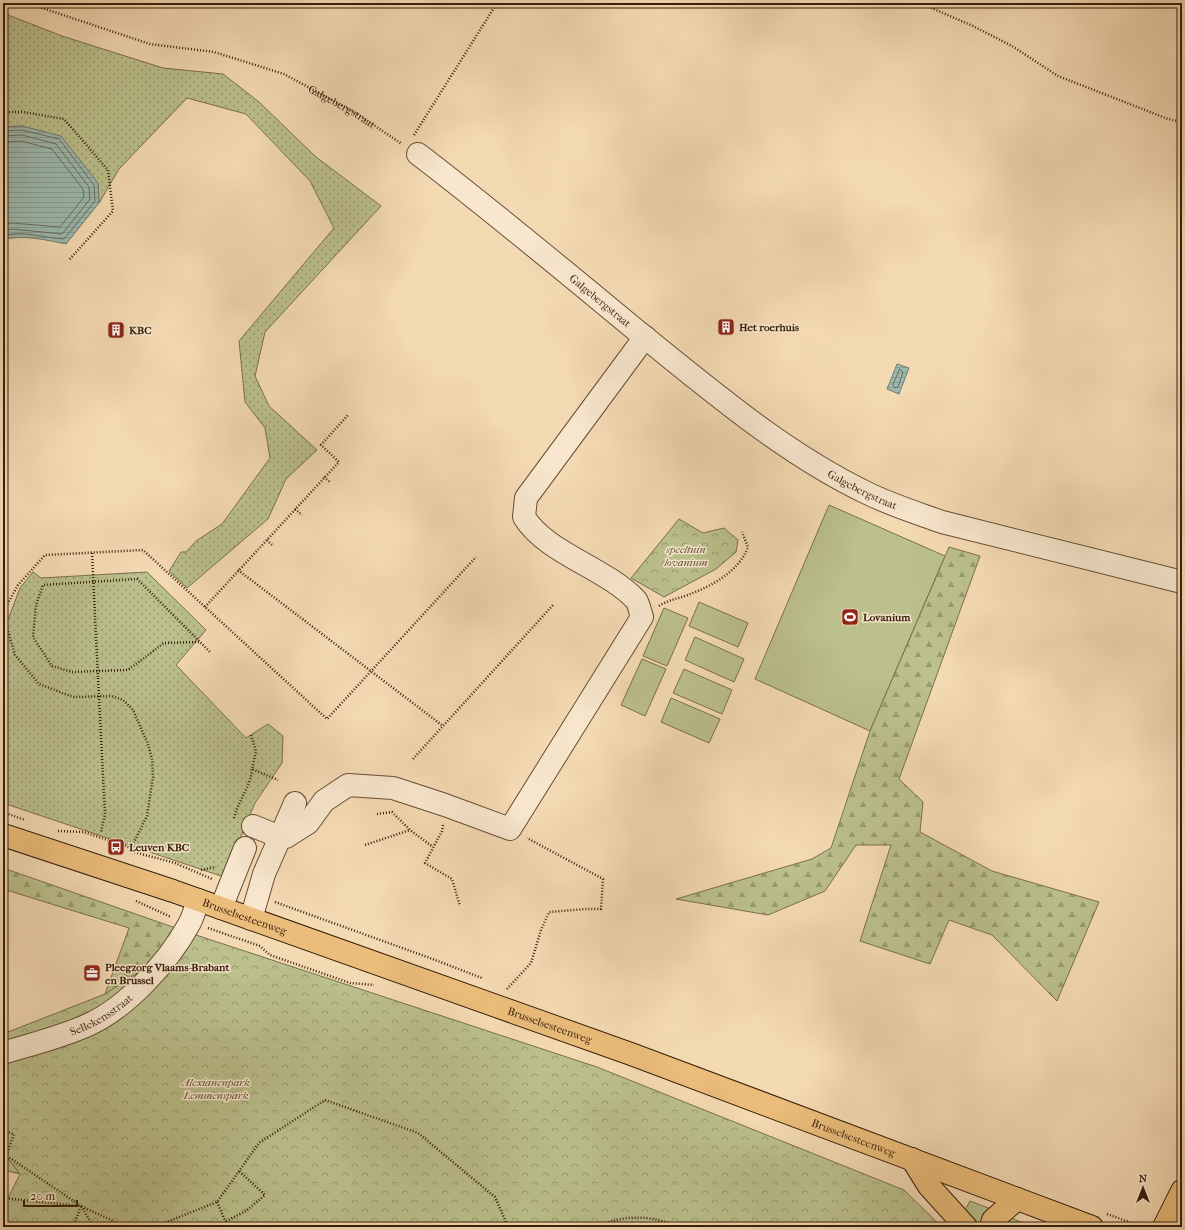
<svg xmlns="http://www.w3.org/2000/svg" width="1185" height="1230" font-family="'IM FELL French Canon',serif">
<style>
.grass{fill:#bbc08c;stroke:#7a6f4c}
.forest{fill:url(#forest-firs);stroke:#7a6f4c}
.park{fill:url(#park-crowns);stroke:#7a6f4c}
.garden{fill:url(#garden-dots);stroke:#7a6f4c}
.water{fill:url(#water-rules);stroke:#747c6e}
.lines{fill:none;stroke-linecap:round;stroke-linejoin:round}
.shore{stroke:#6a6c5e;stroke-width:1}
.minor-casing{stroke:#674d35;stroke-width:24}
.major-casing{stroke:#381e0b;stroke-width:24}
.path{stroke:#381e0b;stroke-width:2.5;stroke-dasharray:1 2;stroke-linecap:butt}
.minor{stroke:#f8e7ce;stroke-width:22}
.major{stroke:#eabd7a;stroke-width:22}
.path-bridge{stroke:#381e0b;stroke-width:2.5;stroke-dasharray:1 2;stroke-linecap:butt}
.labels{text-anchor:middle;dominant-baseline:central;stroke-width:3;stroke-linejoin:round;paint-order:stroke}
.street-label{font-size:11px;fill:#381e0b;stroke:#f8e7ce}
.poi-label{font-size:11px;font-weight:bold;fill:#381e0b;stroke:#f8e7ce;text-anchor:start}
.park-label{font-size:11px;font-style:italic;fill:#5f4f32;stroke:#f8e7ce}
</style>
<defs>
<pattern id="forest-firs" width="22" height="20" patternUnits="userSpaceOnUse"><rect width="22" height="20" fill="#bbc08c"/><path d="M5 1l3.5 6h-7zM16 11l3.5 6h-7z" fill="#999b71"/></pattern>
<pattern id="park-crowns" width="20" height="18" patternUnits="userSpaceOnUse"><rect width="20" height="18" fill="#bbc08c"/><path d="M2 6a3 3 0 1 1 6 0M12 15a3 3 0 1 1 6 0" fill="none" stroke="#999b71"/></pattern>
<pattern id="garden-dots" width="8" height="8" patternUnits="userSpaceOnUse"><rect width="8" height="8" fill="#bbc08c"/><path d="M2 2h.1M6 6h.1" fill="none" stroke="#999b71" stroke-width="1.8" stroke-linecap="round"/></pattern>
<pattern id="water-rules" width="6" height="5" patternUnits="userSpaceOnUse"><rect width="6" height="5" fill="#9cbab0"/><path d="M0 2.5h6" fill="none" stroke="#879f96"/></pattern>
</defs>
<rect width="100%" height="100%" fill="#f4dab3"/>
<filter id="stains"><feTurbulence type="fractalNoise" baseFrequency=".005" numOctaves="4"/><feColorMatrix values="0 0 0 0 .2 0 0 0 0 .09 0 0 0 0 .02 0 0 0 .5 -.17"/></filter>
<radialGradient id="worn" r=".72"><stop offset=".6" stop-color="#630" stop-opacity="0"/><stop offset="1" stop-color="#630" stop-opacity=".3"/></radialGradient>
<!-- grass -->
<g class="grass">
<polygon points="829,505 945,556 870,731 755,679"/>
<polygon points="699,602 748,623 738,647 689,626"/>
<polygon points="664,608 688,618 667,666 643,656"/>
<polygon points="695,637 744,659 734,682 685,660"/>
<polygon points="642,659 666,669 645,716 621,705"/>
<polygon points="684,669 732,690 722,714 673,693"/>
<polygon points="671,698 720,719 709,743 661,722"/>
<polygon points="970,1201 991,1209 982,1226 965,1210"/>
</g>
<!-- forest -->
<g class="forest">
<polygon points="949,547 980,556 899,779 923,802 920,832 992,871 1099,902 1057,1001 992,935 949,920 930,964 860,941 891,845 856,845 825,891 768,915 676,899 812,859 831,848 870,731"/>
<polygon points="3,868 196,935 105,994 129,928 3,889"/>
<polygon points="3,1152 20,1174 3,1170"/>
<polygon points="1009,1217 1033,1227 1004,1227 1006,1220"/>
</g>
<!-- park -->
<g class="park">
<polygon points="679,519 703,533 724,528 738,540 736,552 716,569 664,597 631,578"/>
<polygon points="196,935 597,1067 904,1190 942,1227 3,1227 3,1208 20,1174 3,1152 3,1034 105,994"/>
</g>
<!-- garden -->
<g class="garden">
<polygon points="3,13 62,36 163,68 223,74 259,102 316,157 381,206 265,332 255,376 269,406 317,450 286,479 268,519 187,588 169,571 181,552 186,552 196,541 222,524 270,458 265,428 245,402 239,341 334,228 310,181 246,114 187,98 119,169 99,203 98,183 23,126 3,127"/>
<polygon points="33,572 41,578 147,572 206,630 176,665 246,738 268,724 283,736 282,763 255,803 224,877 3,803 3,633 20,588"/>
</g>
<!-- water -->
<g class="water">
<path d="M 22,126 L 61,136 L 98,183 L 99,203 L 66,244 C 46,240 22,234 3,240 L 3,127 Z"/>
<polygon points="897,364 909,368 899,394 887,389"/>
</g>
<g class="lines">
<!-- shore -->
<g class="shore">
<path d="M 3,131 L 22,130 L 59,139 L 94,185 L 95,201 L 64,239 C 44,238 23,230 3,236"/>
<polyline points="3,136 22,135 56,144 89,187 90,199 62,234 12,229 3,231"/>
<polyline points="3,142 21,141 52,149 83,189 84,197 60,227 12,223 3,225"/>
<polygon points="900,369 903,372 898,387 895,388 893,385"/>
</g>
<defs>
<g id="minor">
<path id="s2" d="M 418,154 C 494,212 568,274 642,335 C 713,392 784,453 867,493 C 891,505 917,513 942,522 L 1182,582"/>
<path d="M 253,826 L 280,837 L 286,837 L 308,823 L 324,801 L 348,785 L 393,788 L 445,805 L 510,829 L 642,617 C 640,612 639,604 636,600 C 606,568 546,553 524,517 L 526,498 L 645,337"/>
<polyline points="221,908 245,848"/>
<polyline points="251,919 264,874 295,803"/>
<path id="s3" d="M 3,1053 C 32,1044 62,1037 90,1024 C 128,1006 168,962 188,926 C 193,918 195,909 198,900"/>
</g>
<g id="major">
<path id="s4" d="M 3,835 L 173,891 L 631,1054 L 1092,1227"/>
<polyline points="912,1159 929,1186 966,1227"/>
<polyline points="991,1227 993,1220 1017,1199"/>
<polyline points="1164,1227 1182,1191"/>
</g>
</defs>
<!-- minor casing -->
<use href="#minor" class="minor-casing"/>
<!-- major casing -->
<use href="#major" class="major-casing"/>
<!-- path -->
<g class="path">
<path id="s1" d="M 27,3 L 150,44 L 214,52 L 284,74 L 354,112 L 402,144"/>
<polyline points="920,3 973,26 1012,46 1058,76 1168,119 1182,122"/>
<polyline points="3,112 23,112 64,119 108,170 113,211 69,260"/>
<polyline points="414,135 497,3"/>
<polyline points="324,477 330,482"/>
<polyline points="295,509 302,515"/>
<polyline points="267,540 273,546"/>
<polyline points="92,553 98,678"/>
<polyline points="238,570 443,726"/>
<path d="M 659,606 C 666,601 676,599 685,596 C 710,587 738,573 748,547 L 742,532"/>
<polyline points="205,607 339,462 321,445 348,415"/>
<polyline points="3,612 18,585 45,555 143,550 327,719 476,557"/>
<polyline points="3,614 15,655 39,684 73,697 112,696 123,700 133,710 148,744 152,759 153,777 147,816 131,848"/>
<polyline points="199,642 164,643 128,670 72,672 52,666 33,637 36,605 43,585 137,579 210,652"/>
<polyline points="100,717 105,814 101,832"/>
<polyline points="251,735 256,751 252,769 278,780"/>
<polyline points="413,759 553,605"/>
<polyline points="3,812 25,820"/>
<polyline points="377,814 392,812 410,830 433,847"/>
<path d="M 234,818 C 238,801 251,786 252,769"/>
<polyline points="443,825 442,831 425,863 452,879 460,906"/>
<polyline points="58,831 84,832 131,848 134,852 175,863 212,879"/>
<polyline points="365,845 410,830"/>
<polyline points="201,870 216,867"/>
<polyline points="136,901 171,917"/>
<polyline points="275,902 430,958 482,978"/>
<polyline points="208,928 260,946 270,955 350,983 374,985"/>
<polyline points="507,989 531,963 541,930 549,912 585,909 601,909 603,879 527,838"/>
<polyline points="3,1131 14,1134 3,1165"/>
<polyline points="7,1156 81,1206 126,1227"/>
<polyline points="3,1198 80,1206"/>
<polyline points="217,1202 228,1227"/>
<polyline points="81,1206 94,1227"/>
<polyline points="1107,1214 1132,1223 1137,1227"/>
<polyline points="226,1221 246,1211 265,1195 239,1171"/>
<polyline points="73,1227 81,1206"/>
<polyline points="154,1227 217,1202 259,1143 325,1100 418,1133 495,1197 508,1227"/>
<path d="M 597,1227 C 624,1214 652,1215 679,1227"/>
</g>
<!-- minor -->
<use href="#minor" class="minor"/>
<!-- major -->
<use href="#major" class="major"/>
<!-- path-bridge -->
<polyline class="path-bridge" points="98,678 100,717"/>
</g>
<!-- icons -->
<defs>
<symbol id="building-square" viewBox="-11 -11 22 22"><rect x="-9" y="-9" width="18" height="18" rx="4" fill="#8f2418" stroke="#f8e7ce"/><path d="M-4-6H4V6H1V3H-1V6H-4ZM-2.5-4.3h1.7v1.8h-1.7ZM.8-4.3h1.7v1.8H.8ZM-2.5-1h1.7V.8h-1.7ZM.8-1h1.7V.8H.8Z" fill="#fff"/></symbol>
<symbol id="stadium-square" viewBox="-11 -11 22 22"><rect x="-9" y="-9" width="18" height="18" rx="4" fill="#8f2418" stroke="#f8e7ce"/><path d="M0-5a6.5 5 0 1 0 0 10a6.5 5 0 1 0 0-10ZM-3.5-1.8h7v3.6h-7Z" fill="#fff"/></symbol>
<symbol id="bus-square" viewBox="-11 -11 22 22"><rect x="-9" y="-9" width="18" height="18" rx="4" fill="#8f2418" stroke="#f8e7ce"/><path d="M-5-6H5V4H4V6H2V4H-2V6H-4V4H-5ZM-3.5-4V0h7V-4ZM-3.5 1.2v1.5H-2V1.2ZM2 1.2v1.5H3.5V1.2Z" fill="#fff"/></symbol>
<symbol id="office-square" viewBox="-11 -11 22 22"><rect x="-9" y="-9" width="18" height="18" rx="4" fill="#8f2418" stroke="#f8e7ce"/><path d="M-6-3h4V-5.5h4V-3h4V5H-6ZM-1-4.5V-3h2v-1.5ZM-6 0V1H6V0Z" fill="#fff"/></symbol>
</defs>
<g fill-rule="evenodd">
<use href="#building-square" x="716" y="317" width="20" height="20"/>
<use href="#building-square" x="106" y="320" width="20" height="20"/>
<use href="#stadium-square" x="840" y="607" width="20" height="20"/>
<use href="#bus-square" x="106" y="837" width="20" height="20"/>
<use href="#office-square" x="82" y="963" width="20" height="20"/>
</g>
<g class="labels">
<!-- street labels -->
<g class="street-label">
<text stroke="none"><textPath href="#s1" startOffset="334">Galgebergstraat</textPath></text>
<text stroke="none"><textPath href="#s2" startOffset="234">Galgebergstraat</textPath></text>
<text stroke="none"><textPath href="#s2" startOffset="558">Galgebergstraat</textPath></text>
<text stroke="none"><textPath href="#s4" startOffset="255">Brusselsesteenweg</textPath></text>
<text stroke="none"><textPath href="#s3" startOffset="106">Sellekensstraat</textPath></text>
<text stroke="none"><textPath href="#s4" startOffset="579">Brusselsesteenweg</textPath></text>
<text stroke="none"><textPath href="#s4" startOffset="903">Brusselsesteenweg</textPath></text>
</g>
<!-- poi labels -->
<g class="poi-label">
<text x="739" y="327">Het roerhuis</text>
<text x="129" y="330">KBC</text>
<text x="863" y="617">Lovanium</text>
<text x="129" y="847">Leuven KBC</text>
<text x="105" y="967">Pleegzorg Vlaams-Brabant<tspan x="105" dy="13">en Brussel</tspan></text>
</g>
<!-- park labels -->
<g class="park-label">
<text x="686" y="549">speeltuin<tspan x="686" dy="13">lovanium</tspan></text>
<text x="216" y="1082">Alexianenpark<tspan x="216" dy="13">Lemmenspark</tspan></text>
</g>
</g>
<!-- margin -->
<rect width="1185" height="1230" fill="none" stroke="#f4dab3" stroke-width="16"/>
<rect x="4" y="4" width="1177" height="1222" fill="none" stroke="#381e0b" stroke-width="2"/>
<rect x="8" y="8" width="1169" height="1214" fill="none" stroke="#381e0b"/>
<!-- north arrow -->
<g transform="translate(1143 1188)" stroke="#f8e7ce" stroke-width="3" paint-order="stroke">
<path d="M0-3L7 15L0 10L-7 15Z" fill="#381e0b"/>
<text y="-6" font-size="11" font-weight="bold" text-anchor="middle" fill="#381e0b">N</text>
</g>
<!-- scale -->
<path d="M24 1200v6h53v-6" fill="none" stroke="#381e0b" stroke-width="2"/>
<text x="30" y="1200" font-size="12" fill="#381e0b" stroke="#f8e7ce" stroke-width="3" paint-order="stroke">20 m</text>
<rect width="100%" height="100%" filter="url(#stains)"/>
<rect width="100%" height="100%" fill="url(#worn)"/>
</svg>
